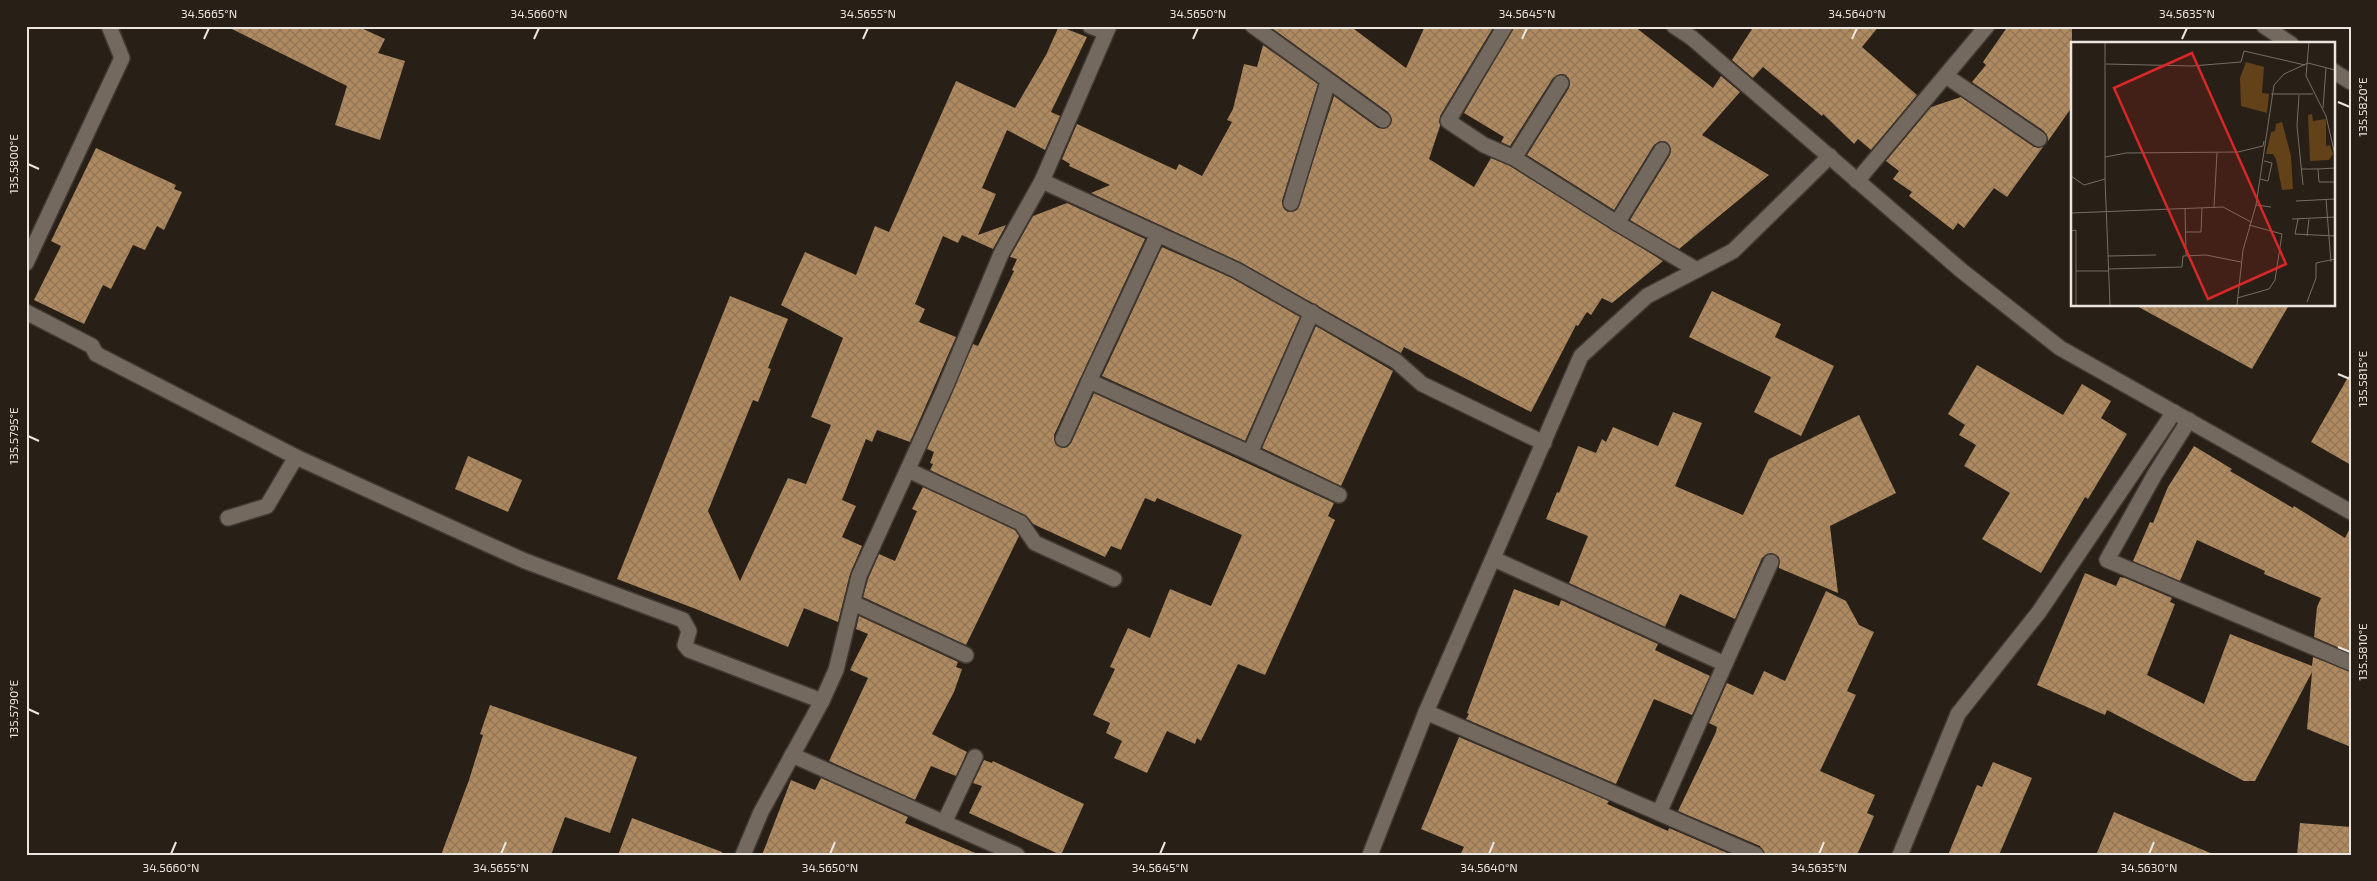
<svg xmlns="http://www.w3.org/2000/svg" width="2377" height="881" font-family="'Exo 2',sans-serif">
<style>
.building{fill:url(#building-cross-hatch)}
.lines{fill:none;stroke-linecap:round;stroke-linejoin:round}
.lane-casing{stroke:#413933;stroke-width:18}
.street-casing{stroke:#413933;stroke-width:18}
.lane{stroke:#73695e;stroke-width:15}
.street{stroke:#73695e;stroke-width:15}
.ticks{fill:none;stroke:#ebe5df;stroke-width:2}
.inset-road{fill:none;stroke:#766e66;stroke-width:1}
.view{fill:#d62828;fill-opacity:0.15;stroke:#d62828;stroke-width:2.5}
.inset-edge{fill:none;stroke:#ebe5df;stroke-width:2.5}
.neatline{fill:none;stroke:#ebe5df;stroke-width:2}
.ticks-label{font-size:12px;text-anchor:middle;fill:#ebe5df}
</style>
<defs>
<pattern id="building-cross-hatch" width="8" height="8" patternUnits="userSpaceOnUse" patternTransform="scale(1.25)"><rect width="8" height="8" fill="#af8a60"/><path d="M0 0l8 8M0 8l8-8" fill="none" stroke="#907557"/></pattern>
</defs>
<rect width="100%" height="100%" fill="#281f16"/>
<!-- building -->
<g class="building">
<polygon points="226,26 357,26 385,39 378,53 405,61 380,140 335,125 347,86"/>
<polygon points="1059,26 1087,37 1051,112 1060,116 1045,150 1007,130 982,188 996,194 978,235 1006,225 993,249 962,235 958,243 943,236 915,304 925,309 919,322 956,337 910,442 877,430 872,442 866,439 842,500 856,506 842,537 862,546 850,574 838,622 804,608 788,647 696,609 617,579 730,296 788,319 768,368 771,369 758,402 753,400 708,511 740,581 788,478 806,484 831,425 811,417 843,338 781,305 805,252 856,275 875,226 889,232 956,81 1015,108 1046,55"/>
<polygon points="1269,26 1350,26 1406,68 1425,26 1494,26 1440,116 1440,126 1429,159 1474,187 1491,158 1510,166 1663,261 1612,303 1602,298 1591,315 1587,312 1578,326 1576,325 1531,412 1404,347 1401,353 1240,262 1091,193 1110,185 1069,166 1070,164 1062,159 1077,124 1176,170 1179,164 1202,176 1232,122 1227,120 1233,109 1244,64 1257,67 1263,45 1318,84 1282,201 1284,209 1288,212 1297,210 1334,96 1378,128 1387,128 1392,120 1388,112"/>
<polygon points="1514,26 1634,26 1713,88 1721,76 1740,92 1702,135 1769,175 1679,249 1630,220 1670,155 1671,150 1667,142 1662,141 1654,145 1614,210 1527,155 1569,88 1570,83 1566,75 1561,74 1553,78 1510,146 1501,142 1504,137 1464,113"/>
<polygon points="1754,26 1879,26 1862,47 1917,95 1871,150 1858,139 1854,144 1823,114 1822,116 1763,67 1753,78 1732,60"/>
<polygon points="2008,26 2072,26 2072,107 2048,141 2044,131 1972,82 1986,65 1983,62"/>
<polygon points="1961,97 2034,147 2043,147 2007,197 1994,188 1964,228 1958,223 1953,230 1909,196 1912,192 1893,179 1899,171 1886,161 1931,107"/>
<polygon points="96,148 176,185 174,189 182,192 164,230 157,226 145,250 133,245 111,289 103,285 84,324 34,300 61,246 51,241"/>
<polygon points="1067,203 1145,239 1054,435 1056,445 1064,448 1071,443 1094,393 1334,503 1328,516 1335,520 1265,675 1238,664 1201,741 1197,738 1195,744 1167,731 1147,773 1114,758 1122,741 1106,733 1110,723 1093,715 1115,669 1110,667 1128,628 1150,638 1170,589 1211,606 1242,535 1157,498 1155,502 1145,498 1121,550 1111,546 1105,557 1033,524 1025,515 930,470 933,464 930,463 934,452 927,449 973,344 978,346 1014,271 1012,270 1017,259 1010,257 1033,216"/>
<polygon points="1162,247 1232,278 1300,317 1245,441 1102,376"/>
<polygon points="1712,291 1781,324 1775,337 1834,366 1801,436 1754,412 1771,377 1689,337"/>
<polygon points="2135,305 2289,305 2252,369"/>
<polygon points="1316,326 1393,371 1341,486 1262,448"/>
<polygon points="1977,365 2063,415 2082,384 2111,401 2101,418 2127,434 2088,499 2085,497 2041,573 1982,539 2010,493 1964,466 1976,445 1959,435 1965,425 1948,414"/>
<polygon points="2351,372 2351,465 2311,442"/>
<polygon points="1673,412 1702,423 1675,486 1743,515 1769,459 1859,415 1896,493 1830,526 1838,593 1779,568 1779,557 1770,553 1762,558 1735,619 1680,594 1665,627 1569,583 1588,536 1546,519 1557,492 1559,493 1578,446 1596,453 1602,439 1606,442 1613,427 1658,446"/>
<polygon points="2194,446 2232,469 2230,471 2293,508 2294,506 2345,538 2351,526 2351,653 2314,637 2317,607 2321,598 2264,574 2265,571 2197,540 2180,581 2133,561 2150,522 2153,523 2168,487"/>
<polygon points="468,456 522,480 508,512 455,489"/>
<polygon points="923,487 1015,530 1019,536 966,645 863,597 868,579 879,554 895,561 917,511 912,509"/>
<polygon points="2085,573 2116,586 2120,577 2125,578 2172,598 2170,602 2175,604 2147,675 2204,704 2230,634 2312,666 2313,657 2351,672 2351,747 2307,729 2312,672 2255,781 2244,781 2107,710 2105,715 2037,685"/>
<polygon points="1514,589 1559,606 1561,600 1658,644 1655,650 1710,676 1692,715 1654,699 1616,784 1466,719 1469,714 1467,713"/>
<polygon points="1826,591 1846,601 1859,625 1874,632 1847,691 1856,695 1820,771 1875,795 1867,813 1874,816 1857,855 1765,855 1760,846 1678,811 1716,732 1717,727 1709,723 1727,683 1753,695 1764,671 1785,681"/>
<polygon points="859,616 958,662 956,667 962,669 954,692 932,734 967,752 956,776 931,766 915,800 829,761 868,678 850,670 868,634 856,629"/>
<polygon points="490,705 637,757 610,833 565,817 551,855 441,855 469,780 483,735 480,734"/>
<polygon points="1459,737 1609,801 1607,804 1668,831 1669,828 1732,855 1460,855 1464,847 1421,829"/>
<polygon points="984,760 992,763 993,761 1084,804 1061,855 969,813 982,786 973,783"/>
<polygon points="1993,762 2032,778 1999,855 1948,855 1977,785 1982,787"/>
<polygon points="821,778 908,817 905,823 980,855 762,855 791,780 815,790"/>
<polygon points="2114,812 2215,855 2096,855"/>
<polygon points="632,818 722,852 722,855 618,855"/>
<polygon points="2300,823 2351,827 2351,855 2297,855"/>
</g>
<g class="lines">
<defs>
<g id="lane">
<polyline points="1090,26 1106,32"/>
<polyline points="1253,26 1383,120"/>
<polyline points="1505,26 1448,121 1484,145 1514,158 1617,223 1697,270"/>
<polyline points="1514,158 1561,83"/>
<polyline points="1291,203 1328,82"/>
<polyline points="1617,223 1662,150"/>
<polyline points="1158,234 1089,381 1250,453 1312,312"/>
<polyline points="26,312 92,346 96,354 296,457 487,544 525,561 683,620 689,631 685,645 689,650 822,701"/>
<polyline points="2189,420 2155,474 2107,560 2351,663"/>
<polyline points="1063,439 1089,381"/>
<polyline points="1250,453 1339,495"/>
<polyline points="908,470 1021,523 1035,543 1114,579"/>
<polyline points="228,518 267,506 296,457"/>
<polyline points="853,603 966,655"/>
<polyline points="792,755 1017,855"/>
<polyline points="944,823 975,757"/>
</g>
<g id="street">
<polyline points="1674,26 1692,38 1962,271 2060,348 2351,512"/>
<polyline points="2264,26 2291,44"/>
<polyline points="2333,71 2351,82"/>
<polyline points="1946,76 2039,139"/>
<polyline points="1042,181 1236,270 1396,361 1422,384 1544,443"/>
<polyline points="1857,181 1987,26"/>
<polyline points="26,263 122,58 109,26"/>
<polyline points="1494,559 1725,664 1659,813"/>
<polyline points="1725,664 1771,562"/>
<polyline points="1426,712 1756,855"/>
<polyline points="743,855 761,812 822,701 836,670 859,576 944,390 1001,254 1042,181 1109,26"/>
<polyline points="1370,855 1426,712 1581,356 1647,296 1733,251 1830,156"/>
<polyline points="1900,855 1958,714 2039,612 2174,412"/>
</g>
</defs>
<!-- lane casing -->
<use href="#lane" class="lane-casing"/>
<!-- street casing -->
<use href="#street" class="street-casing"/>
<!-- lane -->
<use href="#lane" class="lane"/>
<!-- street -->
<use href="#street" class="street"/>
</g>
<!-- ticks -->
<path class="ticks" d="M 204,39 L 209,28M 534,39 L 539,28M 863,39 L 868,28M 1193,39 L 1198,28M 1522,39 L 1527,28M 1852,39 L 1857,28M 2182,39 L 2187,28M 2338,102 L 2350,107M 28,164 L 39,169M 2338,374 L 2350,379M 28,436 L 39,441M 2338,647 L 2350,652M 28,709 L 39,714M 171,854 L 176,842M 501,854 L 506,842M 830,854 L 835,842M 1160,854 L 1165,842M 1489,854 L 1494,842M 1819,854 L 1824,842M 2149,854 L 2154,842"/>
<!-- overview -->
<g transform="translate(2071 42)">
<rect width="264" height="264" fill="#281f16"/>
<path d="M 175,20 L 193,25 L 191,51 L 198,52 L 196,71 L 170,64 L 169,36 ZM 241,72 L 242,79 L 255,77 L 255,104 L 259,103 L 262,112 L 258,118 L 239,119 L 237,73 ZM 211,80 L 220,114 L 222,147 L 211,148 L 205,117 L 202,112 L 195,112 L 200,90 L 204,89 L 205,82 Z" fill="#644219"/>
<path class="inset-road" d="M 34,0 L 34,137 L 39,263M 238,0 L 235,34 L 255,74 L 264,113M 35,22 L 121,24 L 170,20 L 173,9 L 234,23M 200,52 L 242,52M 228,53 L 226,84 L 232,143M 252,66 L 255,26M 34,115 L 55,111 L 167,110 L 192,104 L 193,99M 264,126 L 247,127 L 248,140 L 264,140M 230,127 L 247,127M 0,134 L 13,143 L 34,137M 189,137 L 197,139 L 201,121 L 193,119M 255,157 L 260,220M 225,159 L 264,157M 185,163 L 200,165M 143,165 L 146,111M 114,166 L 115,213M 0,171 L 152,165 L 180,180M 221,177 L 264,175M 227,177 L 224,192 L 264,194M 0,189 L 5,188 L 5,263M 115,190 L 130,190 L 131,166M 236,194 L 238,177M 37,214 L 85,213M 38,227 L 111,225 L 112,214 L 135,213 L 170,220M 5,229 L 38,229M 166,256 L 198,247 L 204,238 L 211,192 L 178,183M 236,260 L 245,236 L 245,221 L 264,217M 166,263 L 172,208 L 185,163 L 203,43 L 213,32 L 237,21 L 264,28"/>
<path class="view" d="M 121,11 L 215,222 L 137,257 L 43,46 Z"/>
<rect width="264" height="264" class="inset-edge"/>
</g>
<!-- border -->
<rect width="2377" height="881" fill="none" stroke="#281f16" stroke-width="55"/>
<rect x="28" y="28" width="2322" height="826" class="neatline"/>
<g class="ticks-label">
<text x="209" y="18">34.5665°N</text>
<text x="539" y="18">34.5660°N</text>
<text x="868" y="18">34.5655°N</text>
<text x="1198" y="18">34.5650°N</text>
<text x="1527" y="18">34.5645°N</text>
<text x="1857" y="18">34.5640°N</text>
<text x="2187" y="18">34.5635°N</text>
<text transform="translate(2363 107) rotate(-90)" y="4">135.5820°E</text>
<text transform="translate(14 164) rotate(-90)" y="4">135.5800°E</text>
<text transform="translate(2363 379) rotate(-90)" y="4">135.5815°E</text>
<text transform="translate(14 436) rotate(-90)" y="4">135.5795°E</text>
<text transform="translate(2363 652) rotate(-90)" y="4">135.5810°E</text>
<text transform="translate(14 709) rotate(-90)" y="4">135.5790°E</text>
<text x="171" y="872">34.5660°N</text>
<text x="501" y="872">34.5655°N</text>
<text x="830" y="872">34.5650°N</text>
<text x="1160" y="872">34.5645°N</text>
<text x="1489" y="872">34.5640°N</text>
<text x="1819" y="872">34.5635°N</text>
<text x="2149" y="872">34.5630°N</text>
</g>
</svg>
